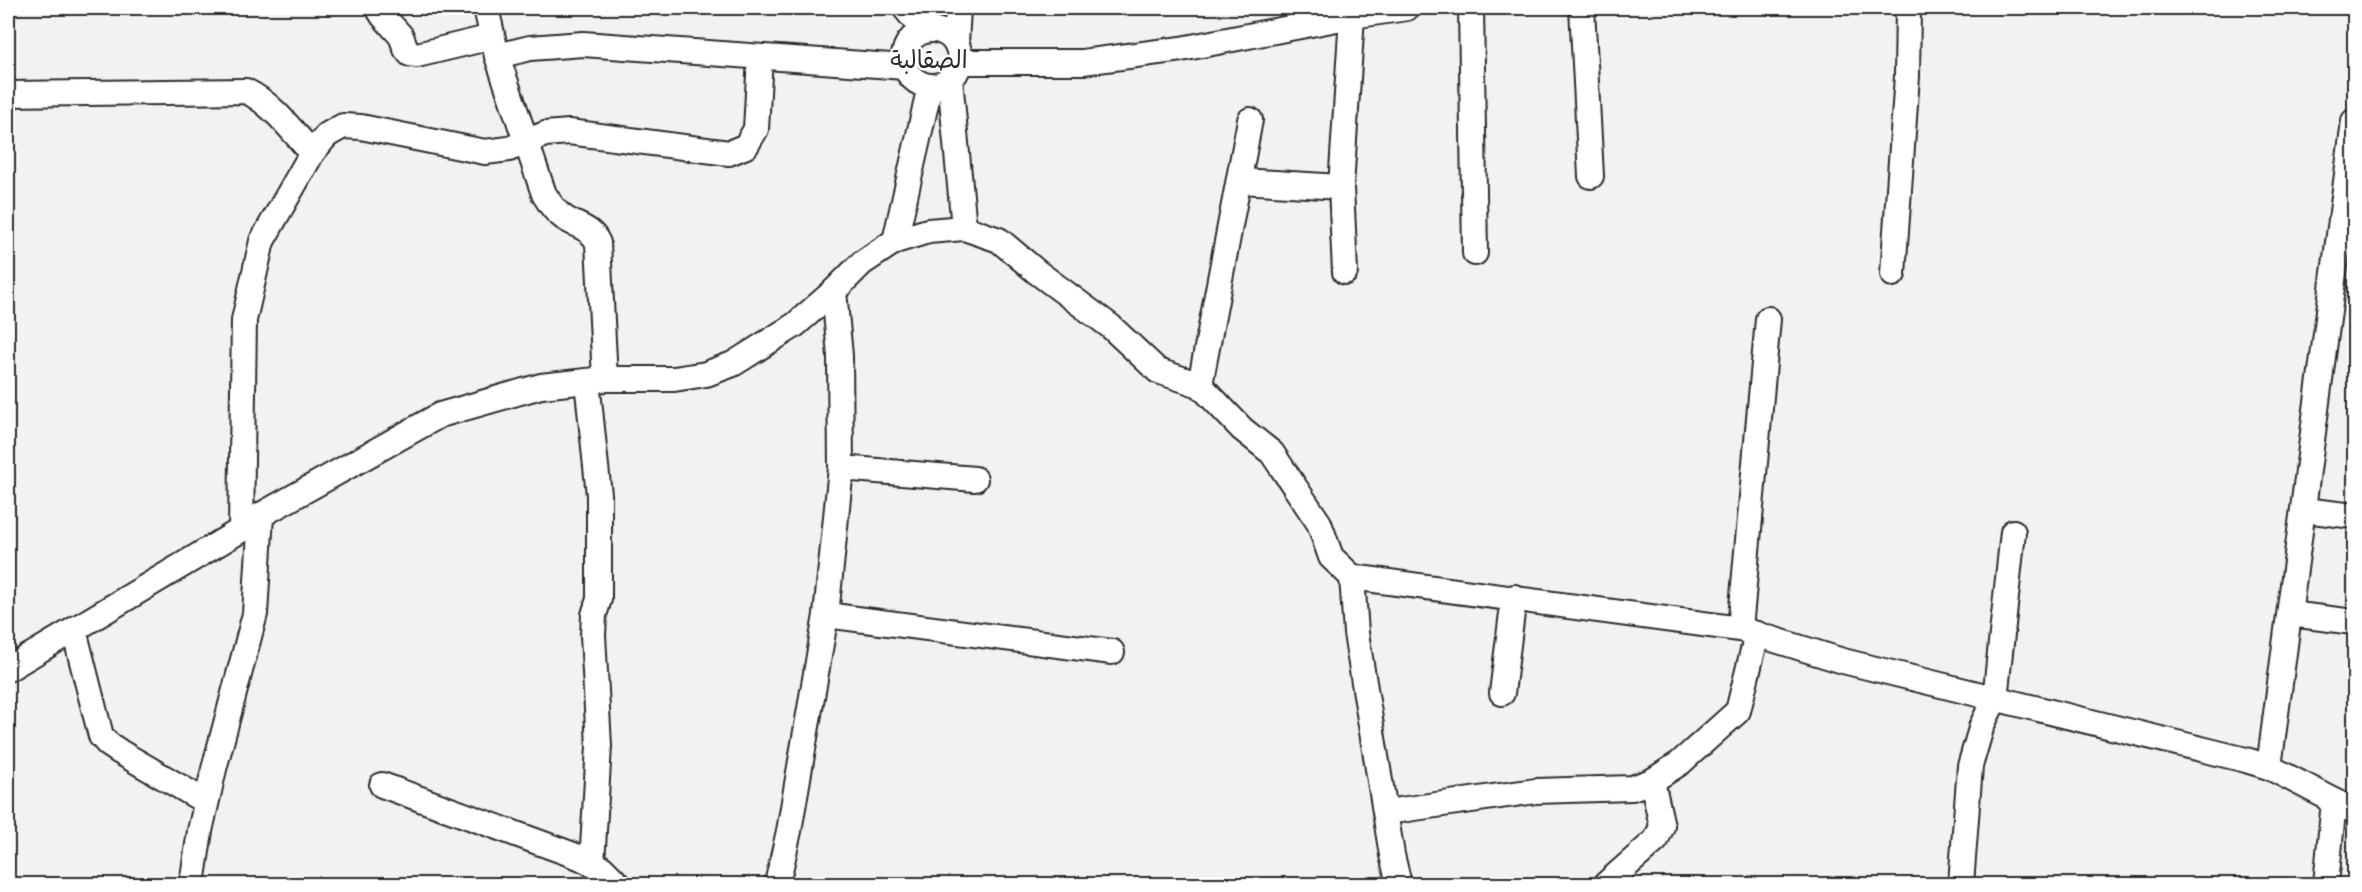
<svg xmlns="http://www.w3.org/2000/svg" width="2362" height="892" font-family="'Gochi Hand','Playpen Sans Arabic',sans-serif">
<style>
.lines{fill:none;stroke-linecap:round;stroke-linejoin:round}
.minor-casing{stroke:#2b2b2b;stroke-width:28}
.minor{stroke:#fff;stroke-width:24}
.labels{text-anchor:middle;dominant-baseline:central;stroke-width:4.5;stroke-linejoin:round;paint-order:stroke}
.quarter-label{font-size:24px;fill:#2b2b2b;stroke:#fff}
</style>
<rect width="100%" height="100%" fill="#f2f2f2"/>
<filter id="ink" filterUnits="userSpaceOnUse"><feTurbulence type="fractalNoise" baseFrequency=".0167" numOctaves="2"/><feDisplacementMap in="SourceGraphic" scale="12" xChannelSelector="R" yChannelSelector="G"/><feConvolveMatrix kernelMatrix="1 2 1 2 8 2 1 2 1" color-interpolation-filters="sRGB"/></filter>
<g filter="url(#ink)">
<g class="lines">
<defs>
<g id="minor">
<polyline points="378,8 383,16 401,36 406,49 410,54 417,55 492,37"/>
<path d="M 486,8 L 497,56 L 544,194 C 550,203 554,211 563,217 C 577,227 591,227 598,243 L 605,379"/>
<polyline points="905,8 924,31"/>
<polyline points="1471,8 1475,253"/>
<polyline points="1582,8 1591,176"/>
<circle cx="932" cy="58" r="28"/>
<polyline points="956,44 958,8"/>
<polyline points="497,56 530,48 583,44 905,67"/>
<polyline points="960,62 1083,62 1181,49 1352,16 1407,8"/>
<polyline points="950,79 964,228"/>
<path d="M 8,94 L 246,91 C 273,104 292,131 312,153"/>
<polyline points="1240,181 1341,187"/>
<polyline points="895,241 930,86"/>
<polyline points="1345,272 1341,187 1352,16"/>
<polyline points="1893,274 1907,76 1908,8"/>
<polyline points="587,381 599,495 599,599 594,615 593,635 599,746 592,864"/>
<polyline points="1200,385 1250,120"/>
<polyline points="841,468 975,479"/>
<polyline points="2304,510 2354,516"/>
<polyline points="241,530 244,320 262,241 312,153 327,135 343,126 361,127 485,152 509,149 545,134 569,132 729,153 746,146 756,129 760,57"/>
<polyline points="1352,577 1740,629 1843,661 2246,760 2269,767 2354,811"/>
<polyline points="2290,614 2354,622"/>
<polyline points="826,615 1112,652"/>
<polyline points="1740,629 1768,319"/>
<polyline points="74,630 101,736 108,744 120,752 206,802"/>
<polyline points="8,669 241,530 261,515 440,415 541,386 605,379 674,379 706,374 733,364 795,325 834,291 862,263 895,241 928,231 964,228 999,240 1037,272 1110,326 1158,371 1200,385 1242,429 1272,453 1319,523 1331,557 1352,577 1356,633 1392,855 1399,884"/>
<polyline points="1502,693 1514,597"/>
<polyline points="2269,767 2354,121"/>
<polyline points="382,785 579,857 602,868 618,884"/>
<polyline points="1386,812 1536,791 1632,788 1652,781 1680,763 1738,711 1757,634"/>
<polyline points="192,884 200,831 214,769 255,614 261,515"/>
<polyline points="777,884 789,831 826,615 841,468 840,356 834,291"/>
<polyline points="1606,884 1656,840 1662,826 1652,781"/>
<polyline points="1961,884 1970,766 1982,725 1995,699 2013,532"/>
<polyline points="2326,884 2334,801"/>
</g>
</defs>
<!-- minor casing -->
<use href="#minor" class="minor-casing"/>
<!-- minor -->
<use href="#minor" class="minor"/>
</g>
</g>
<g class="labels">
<!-- quarter labels -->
<g class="quarter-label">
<text x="929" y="63">الصقالبة</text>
</g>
</g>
<!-- margin -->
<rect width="2362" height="892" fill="none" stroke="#fff" stroke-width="30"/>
<rect x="15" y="15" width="2332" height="862" fill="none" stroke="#2b2b2b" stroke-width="2" filter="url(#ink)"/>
</svg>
